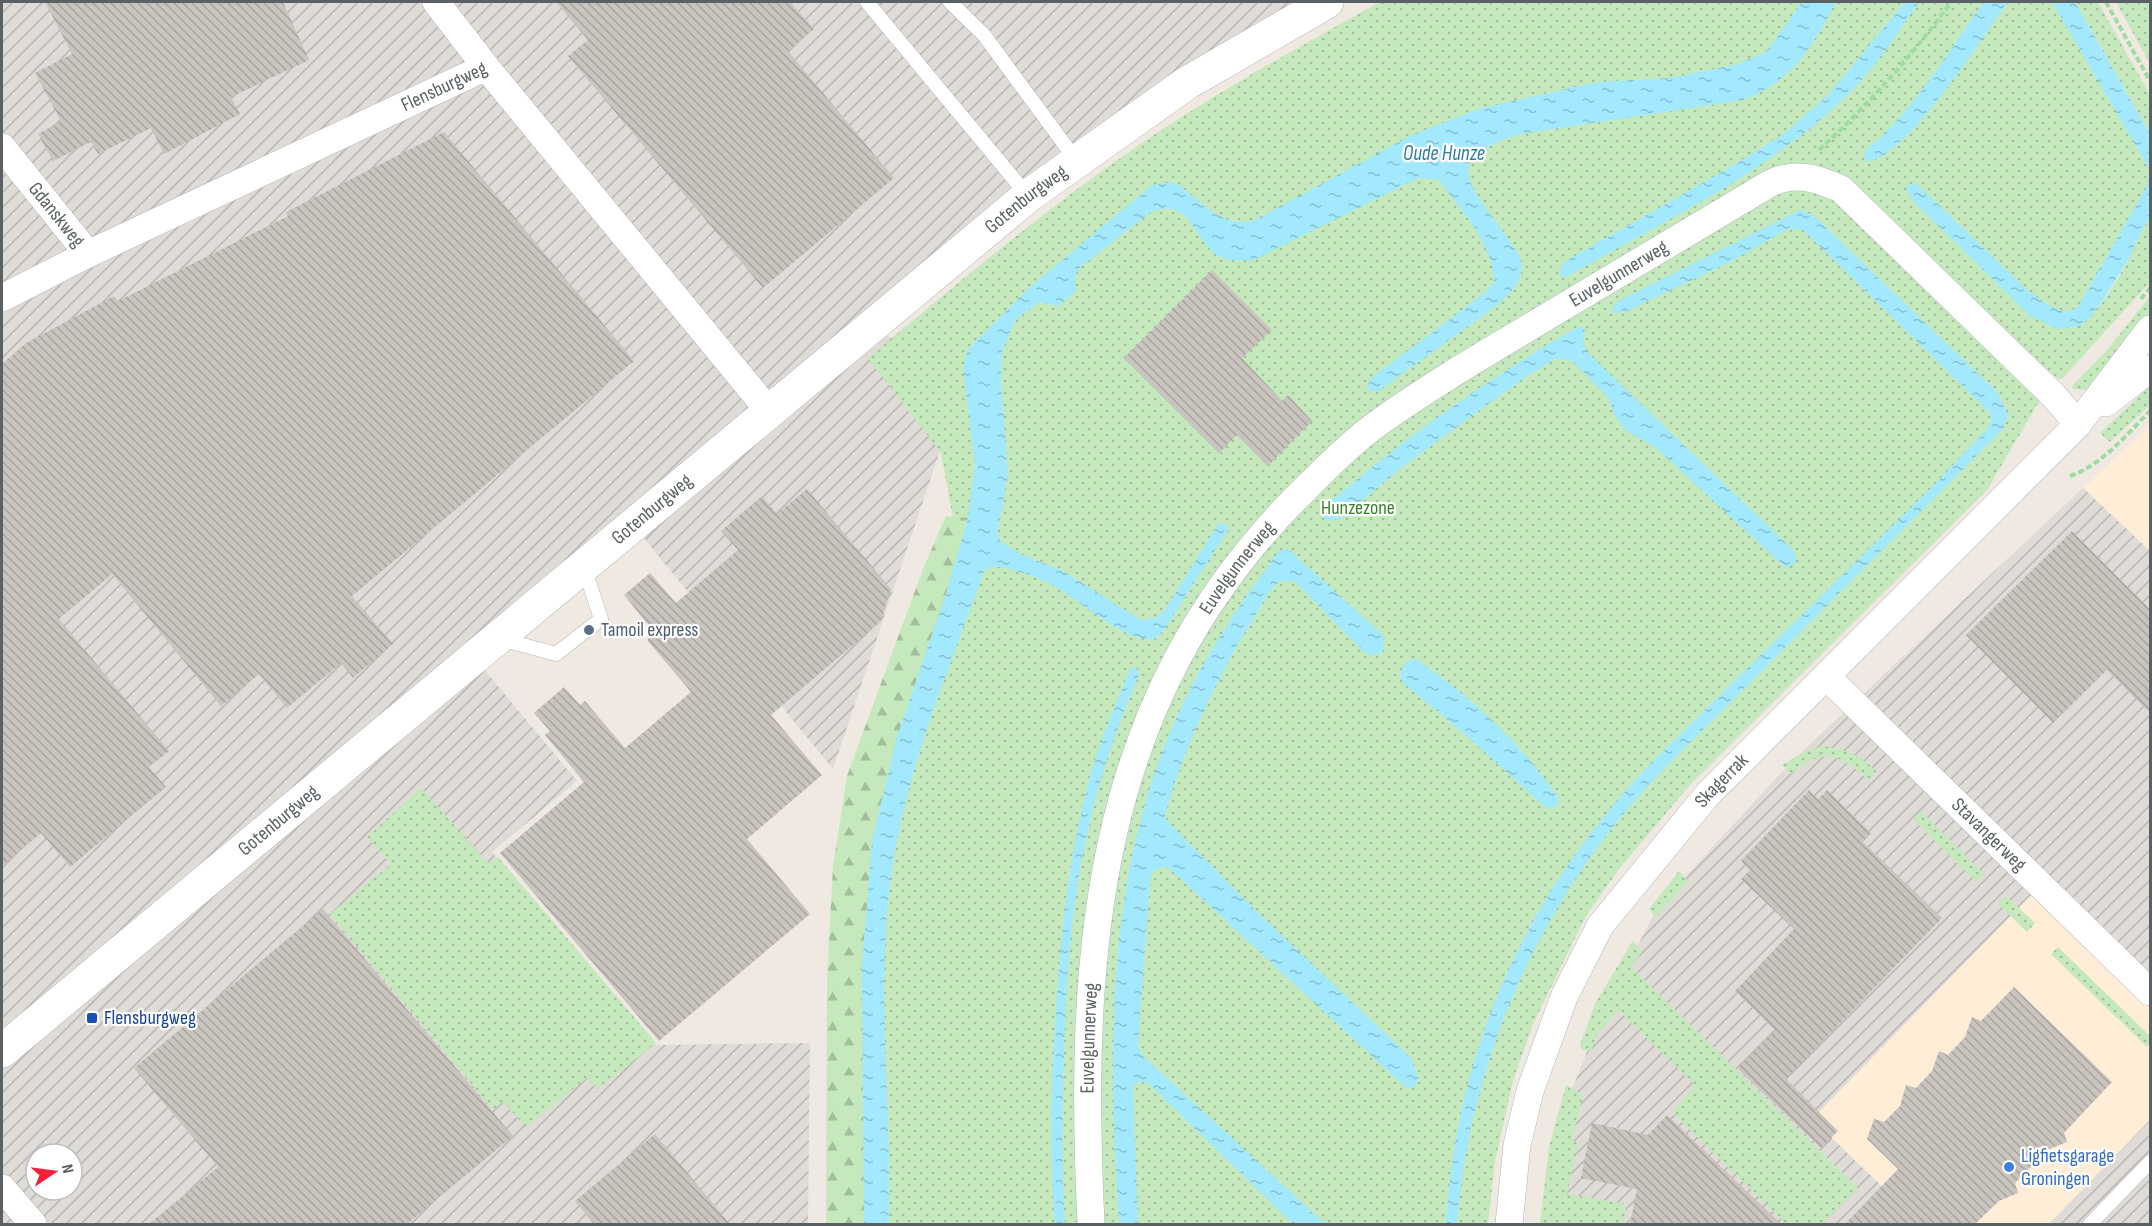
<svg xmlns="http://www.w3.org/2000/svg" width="2152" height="1226" font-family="'Sofia Sans Condensed',sans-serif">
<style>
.commercial{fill:#ffedd7}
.industrial{fill:url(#industrial-furrows);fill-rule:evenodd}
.green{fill:url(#green-dots)}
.forest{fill:url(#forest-firs)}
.water{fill:url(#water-ripples)}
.building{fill:url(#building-back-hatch)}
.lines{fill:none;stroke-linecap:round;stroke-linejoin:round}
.service-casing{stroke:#b3b7bb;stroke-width:15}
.minor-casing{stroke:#b3b7bb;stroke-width:28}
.tertiary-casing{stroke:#b3b7bb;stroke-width:34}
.path{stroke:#9edca1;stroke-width:4;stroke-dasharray:6 3;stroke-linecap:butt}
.service{stroke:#fff;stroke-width:14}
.minor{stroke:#fff;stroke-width:27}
.tertiary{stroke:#fff;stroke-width:33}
.service-dot{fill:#5c6f8a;stroke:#fff;stroke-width:2}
.transit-dot{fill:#1a4fb4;stroke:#fff;stroke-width:2}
.shop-dot{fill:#3f7fe0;stroke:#fff;stroke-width:2}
.labels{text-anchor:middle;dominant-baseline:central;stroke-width:4.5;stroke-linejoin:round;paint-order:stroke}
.street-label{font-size:20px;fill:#5a6164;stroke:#fff}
.park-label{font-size:20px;fill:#3a822c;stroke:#fff}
.service-label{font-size:20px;fill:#4e5e75;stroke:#fff;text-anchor:start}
.transit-label{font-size:20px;fill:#164399;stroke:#fff;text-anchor:start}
.shop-label{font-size:20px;fill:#366cbe;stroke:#fff;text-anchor:start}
.water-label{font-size:21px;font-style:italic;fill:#2f7c9e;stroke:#fff}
</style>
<defs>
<pattern id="industrial-furrows" width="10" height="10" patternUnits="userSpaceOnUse" patternTransform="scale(1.5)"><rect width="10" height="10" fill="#dfdbd7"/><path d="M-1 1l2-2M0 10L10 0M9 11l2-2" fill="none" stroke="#b8b5b2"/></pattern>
<pattern id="green-dots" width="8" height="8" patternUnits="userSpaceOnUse" patternTransform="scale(1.5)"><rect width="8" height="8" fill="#c5e9bc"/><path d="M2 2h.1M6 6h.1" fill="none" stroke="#a3c09c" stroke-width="1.8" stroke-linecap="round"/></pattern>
<pattern id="forest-firs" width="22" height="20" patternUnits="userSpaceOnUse" patternTransform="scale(1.5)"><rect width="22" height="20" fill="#c5e9bc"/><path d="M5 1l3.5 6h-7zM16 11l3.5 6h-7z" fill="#a3c09c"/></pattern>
<pattern id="water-ripples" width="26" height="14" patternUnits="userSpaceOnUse" patternTransform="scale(1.5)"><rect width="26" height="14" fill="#a2e9ff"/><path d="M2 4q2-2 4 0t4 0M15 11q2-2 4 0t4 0" fill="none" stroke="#87c0d2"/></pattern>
<pattern id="building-back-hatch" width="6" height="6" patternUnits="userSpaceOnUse" patternTransform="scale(1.5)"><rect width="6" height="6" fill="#cac4bf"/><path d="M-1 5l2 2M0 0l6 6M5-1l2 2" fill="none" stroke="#a7a39f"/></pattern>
</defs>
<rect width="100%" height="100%" fill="#efe9e2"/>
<!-- commercial -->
<g class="commercial">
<polygon points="2150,426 2150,551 2083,488"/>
<polygon points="2038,888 2150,997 2150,1120 2049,1224 1921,1224 1812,1119"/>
</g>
<!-- industrial -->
<g class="industrial">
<path d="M 2,2 L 1312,2 L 875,322 L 926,375 L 942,445 L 833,769 L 633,525 L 482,667 L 577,781 L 492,852 L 655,1045 L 810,1043 L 808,1224 L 2,1224 ZM 36,1154 L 72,1154 L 72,1190 L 36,1190 Z"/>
<polygon points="2083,488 2150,551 2150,997 2038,888 1812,1119 1921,1224 1543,1224 1569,1097 1603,1011 1659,905 1792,761"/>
<polygon points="2150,1120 2150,1224 2049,1224"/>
</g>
<!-- green -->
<g class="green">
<path d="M 1380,2 L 2060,2 L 2150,164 L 2150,182 L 2080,326 C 2113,298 2131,253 2150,215 L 2150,282 L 2062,379 L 2058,379 L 2045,367 L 2033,387 L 2041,398 L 1987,490 L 1689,786 L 1619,869 L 1586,916 L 1533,1024 L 1513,1081 L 1495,1161 L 1488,1224 L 854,1224 L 853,880 L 955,529 L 941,453 L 868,358 C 951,289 1033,219 1122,157 C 1204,99 1292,51 1380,2 Z"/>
<polygon points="2075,2 2098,2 2150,95 2150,134"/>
<polygon points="2116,2 2150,2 2150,64"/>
<polygon points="2150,296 2150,319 2094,385 2086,390 2073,389 2072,386 2108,349"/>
<polygon points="2150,386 2150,405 2110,442 2100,433"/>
<path d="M 1822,746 C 1846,749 1860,755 1877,772 L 1868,780 C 1839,753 1823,747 1791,774 L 1782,765 L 1808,750 Z"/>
<polygon points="421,788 489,864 498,857 656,1043 598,1089 587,1078 526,1127 503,1102 493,1110 330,914 391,864 367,837"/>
<polygon points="1921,811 1984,874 1976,882 1913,819"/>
<polygon points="1679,871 1688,882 1656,917 1649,909"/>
<polygon points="2006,896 2035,923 2027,932 1997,903"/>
<polygon points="1633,940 1642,952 1631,967 1858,1188 1822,1224 1786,1224 1672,1112 1695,1085 1618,1010 1598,1034 1591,1051 1582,1050 1580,1045 1595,1004"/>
<polygon points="2058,947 2150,1036 2150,1043 2147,1047 2051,954"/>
<polygon points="1566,1085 1583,1095 1572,1139 1578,1144 1567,1194 1626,1204 1624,1224 1540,1224 1549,1147"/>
</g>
<!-- forest -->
<polygon class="forest" points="946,516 968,518 946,594 897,737 872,841 862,967 864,1224 826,1224 827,980 833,866 847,776 923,569"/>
<!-- water -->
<g class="water">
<path d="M 1802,2 L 1836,2 C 1811,48 1794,80 1743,100 L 1521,134 C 1437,159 1470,185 1507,237 C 1511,244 1519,252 1521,260 C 1525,281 1510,294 1496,306 L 1377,392 L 1367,389 L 1370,379 L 1486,292 L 1494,281 C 1493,243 1460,210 1439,180 L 1418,178 L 1254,260 C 1240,261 1224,262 1213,252 C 1191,232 1190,200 1152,211 L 1078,269 L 1075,277 L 1076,291 L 1059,306 L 1039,302 L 1015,320 L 1002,352 L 1001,382 L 1008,475 L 997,533 L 1000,541 L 1023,555 L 1063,571 L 1141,620 L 1156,618 L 1165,610 L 1218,524 L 1226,524 L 1228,530 L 1164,630 L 1155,639 C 1123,643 1081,600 1054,586 C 1036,576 1013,569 993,566 L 984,571 C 946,678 898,788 888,902 C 878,1009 892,1117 889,1224 L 864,1224 L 862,967 L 872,841 L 897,737 L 946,594 L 968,518 L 975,465 L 963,368 L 968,349 L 1030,287 L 1152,185 L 1173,182 C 1201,198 1218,228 1253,221 L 1412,135 L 1478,109 L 1597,82 L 1670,78 L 1738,64 L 1766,52 Z"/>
<path d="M 1905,2 L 1919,2 C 1898,31 1879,63 1853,89 C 1774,171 1665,220 1568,276 L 1562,277 L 1559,274 L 1564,262 L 1727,169 L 1782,135 L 1828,95 Z"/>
<path d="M 1984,2 L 2008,2 C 1981,38 1910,154 1868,162 L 1864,157 L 1866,150 C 1915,110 1947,52 1984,2 Z"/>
<polygon points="2052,2 2075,2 2150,134 2150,215 2128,260 2103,300 2092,315 2080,326 2058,329 2029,315 1911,199 1906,188 1913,183 1918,185 2025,288 2048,305 2064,312 2077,308 2146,188 2150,170"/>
<path d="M 1800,210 L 1813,215 L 1997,392 L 2008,415 L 2003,429 C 1919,514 1834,598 1750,683 C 1708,726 1663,766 1625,812 C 1528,929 1469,1072 1457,1224 L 1446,1224 C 1457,1044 1528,891 1653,761 L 1932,487 L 1988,428 L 1991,421 L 1990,413 L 1803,230 L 1790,228 L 1728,263 L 1625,312 L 1613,313 L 1612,308 L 1618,301 Z"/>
<path d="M 1582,327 L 1585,329 L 1583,343 L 1588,353 L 1793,550 L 1796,557 L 1795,563 L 1786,568 L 1655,447 L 1625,430 L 1615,416 L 1608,397 L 1572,361 L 1557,358 L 1524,378 L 1402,467 L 1340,519 L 1327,521 L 1323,516 L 1329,503 C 1404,438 1489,378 1576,328 Z"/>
<path d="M 1288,549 L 1384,636 L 1383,651 L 1377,655 L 1366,654 L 1294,581 L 1281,581 L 1273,587 C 1227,658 1188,732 1165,815 L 1167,821 L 1255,910 L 1411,1058 L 1419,1080 L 1411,1089 L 1403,1085 L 1169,868 L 1161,867 L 1154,870 L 1150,880 L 1138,1046 L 1144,1057 L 1325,1224 L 1293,1224 L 1149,1084 L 1142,1081 L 1134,1084 L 1133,1090 L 1138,1224 L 1119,1224 C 1108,1052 1105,872 1179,712 C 1205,655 1242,601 1279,551 Z"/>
<path d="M 1416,659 C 1472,698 1520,742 1559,799 L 1555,808 L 1546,808 L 1468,737 L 1403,683 L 1400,673 L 1407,661 Z"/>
<path d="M 1136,667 L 1139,675 C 1083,804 1068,912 1064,1052 C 1062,1109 1061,1167 1065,1224 L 1055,1224 C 1049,1153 1051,1081 1056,1010 C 1061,932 1069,856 1089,780 C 1099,742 1116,705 1130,669 Z"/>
</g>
<!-- building -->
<g class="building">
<polygon points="45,2 283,2 309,60 231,97 240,114 164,154 151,128 98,154 91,142 53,161 38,134 61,121 35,73 72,54"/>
<polygon points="556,2 790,2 814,29 788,51 894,178 763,288 568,56 588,40"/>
<polygon points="444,132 634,361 352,596 393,644 353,678 341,663 287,708 259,674 221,706 112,574 59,619 169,751 149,767 166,787 70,867 41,833 2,866 2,364 26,343 114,296 118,301 288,216 286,212"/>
<polygon points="1212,270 1272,330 1242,358 1282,401 1288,395 1312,421 1268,466 1237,435 1219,453 1124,358"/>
<polygon points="807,489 891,589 881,621 771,715 822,775 747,839 810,914 659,1041 500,853 584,782 545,735 550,731 534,713 564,687 580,705 585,701 625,748 691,692 647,640 655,633 624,595 650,573 676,603 738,550 721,531 762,496 777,514"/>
<polygon points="2072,531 2151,610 2151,714 2107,670 2053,723 1966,635"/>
<polygon points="1809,790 1818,799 1827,790 1871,833 1863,842 1942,918 1786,1079 1838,1131 1821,1148 1737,1068 1775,1030 1735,991 1794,929 1741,879 1750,870 1741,861"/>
<polygon points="323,909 513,1136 407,1224 149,1224 218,1167 134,1068"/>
<polygon points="2014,987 2112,1082 2064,1133 2067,1142 2047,1150 2015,1183 2018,1193 1999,1201 1975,1224 1845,1224 1898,1169 1867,1139 1874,1119 1884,1122 1900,1106 1906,1085 1916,1088 1932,1071 1939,1051 1948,1055 1965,1037 1972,1017 1981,1021"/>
<polygon points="1667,1115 1781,1224 1630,1224 1637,1189 1581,1178 1592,1123 1648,1135"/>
<polygon points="655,1134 730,1224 594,1224 575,1201"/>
</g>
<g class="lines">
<defs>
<g id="service">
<polyline points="867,2 1028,196"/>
<polyline points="950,2 984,35 1076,160"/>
<polyline points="501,639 556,654 601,619 584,567"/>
<polyline points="2090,1224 2150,1162"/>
</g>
<g id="minor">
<polyline points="436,2 486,67 769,411"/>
<path id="s1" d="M 2,147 L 88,254"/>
<path id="s2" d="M 2,298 L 88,254 L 486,67"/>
<polyline points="2106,403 2150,369"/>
<path id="s3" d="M 1827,677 L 2150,992"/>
<polyline points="2,1188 33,1224"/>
<path id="s4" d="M 1091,1224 C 1078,954 1094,702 1296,498 C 1323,471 1350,443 1381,421 C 1434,383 1492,350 1548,316 C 1622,272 1696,228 1769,184 C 1794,171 1817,178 1841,189 L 2054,396 L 2078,424"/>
<path id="s5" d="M 1509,1224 L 1517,1145 L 1530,1091 L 1564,997 L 1600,926 L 1708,794 L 2078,424 L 2150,329"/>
</g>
<g id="tertiary">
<path id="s6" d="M 2,1051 L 1028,196 L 1187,83 L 1327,2"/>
</g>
</defs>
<!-- service casing -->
<use href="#service" class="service-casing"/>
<!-- minor casing -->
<use href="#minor" class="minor-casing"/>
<!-- tertiary casing -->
<use href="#tertiary" class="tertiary-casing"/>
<!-- path -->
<g class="path">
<polyline points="2106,2 2150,81"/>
<path d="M 1819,150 C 1868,105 1912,56 1951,2"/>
<polyline points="2141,299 2150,288"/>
<path d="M 2070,476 C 2102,465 2127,434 2150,411"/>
</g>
<!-- service -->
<use href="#service" class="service"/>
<!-- minor -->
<use href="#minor" class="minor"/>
<!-- tertiary -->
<use href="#tertiary" class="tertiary"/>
</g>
<!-- markers -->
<circle class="service-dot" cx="589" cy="630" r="6"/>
<rect class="transit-dot" x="86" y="1012" width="12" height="12" rx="3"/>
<circle class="shop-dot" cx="2009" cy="1167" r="6"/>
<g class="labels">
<!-- street labels -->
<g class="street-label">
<text stroke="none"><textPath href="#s2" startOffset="490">Flensburgweg</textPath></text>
<text stroke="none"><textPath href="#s6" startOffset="1332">Gotenburgweg</textPath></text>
<text stroke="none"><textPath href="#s1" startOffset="87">Gdanskweg</textPath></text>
<text stroke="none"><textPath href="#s4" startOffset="1174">Euvelgunnerweg</textPath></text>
<text stroke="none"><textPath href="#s6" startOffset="846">Gotenburgweg</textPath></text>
<text stroke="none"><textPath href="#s4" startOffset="688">Euvelgunnerweg</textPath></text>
<text stroke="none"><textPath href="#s5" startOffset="504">Skagerrak</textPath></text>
<text stroke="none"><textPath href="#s6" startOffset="360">Gotenburgweg</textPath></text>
<text stroke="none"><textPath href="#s3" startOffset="226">Stavangerweg</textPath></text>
<text stroke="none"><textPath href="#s4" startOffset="186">Euvelgunnerweg</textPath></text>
</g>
<!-- park labels -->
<g class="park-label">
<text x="1358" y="508">Hunzezone</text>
</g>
<!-- service labels -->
<g class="service-label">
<text x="601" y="630">Tamoil express</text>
</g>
<!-- transit labels -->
<g class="transit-label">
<text x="104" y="1018">Flensburgweg</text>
</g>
<!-- shop labels -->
<g class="shop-label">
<text x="2021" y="1156">Ligfietsgarage<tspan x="2021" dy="23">Groningen</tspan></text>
</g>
<!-- water labels -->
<g class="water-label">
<text x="1444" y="153">Oude Hunze</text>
</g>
</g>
<!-- border -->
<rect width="2152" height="1226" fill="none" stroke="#5a6164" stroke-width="6"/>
<!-- north arrow -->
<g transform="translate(54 1172) rotate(77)"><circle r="28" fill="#ffffff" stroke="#bdc0c1" stroke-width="1.5"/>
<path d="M0-4.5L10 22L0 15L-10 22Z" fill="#f91e3a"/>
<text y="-9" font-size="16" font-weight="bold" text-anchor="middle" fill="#5a6164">N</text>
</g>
</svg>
